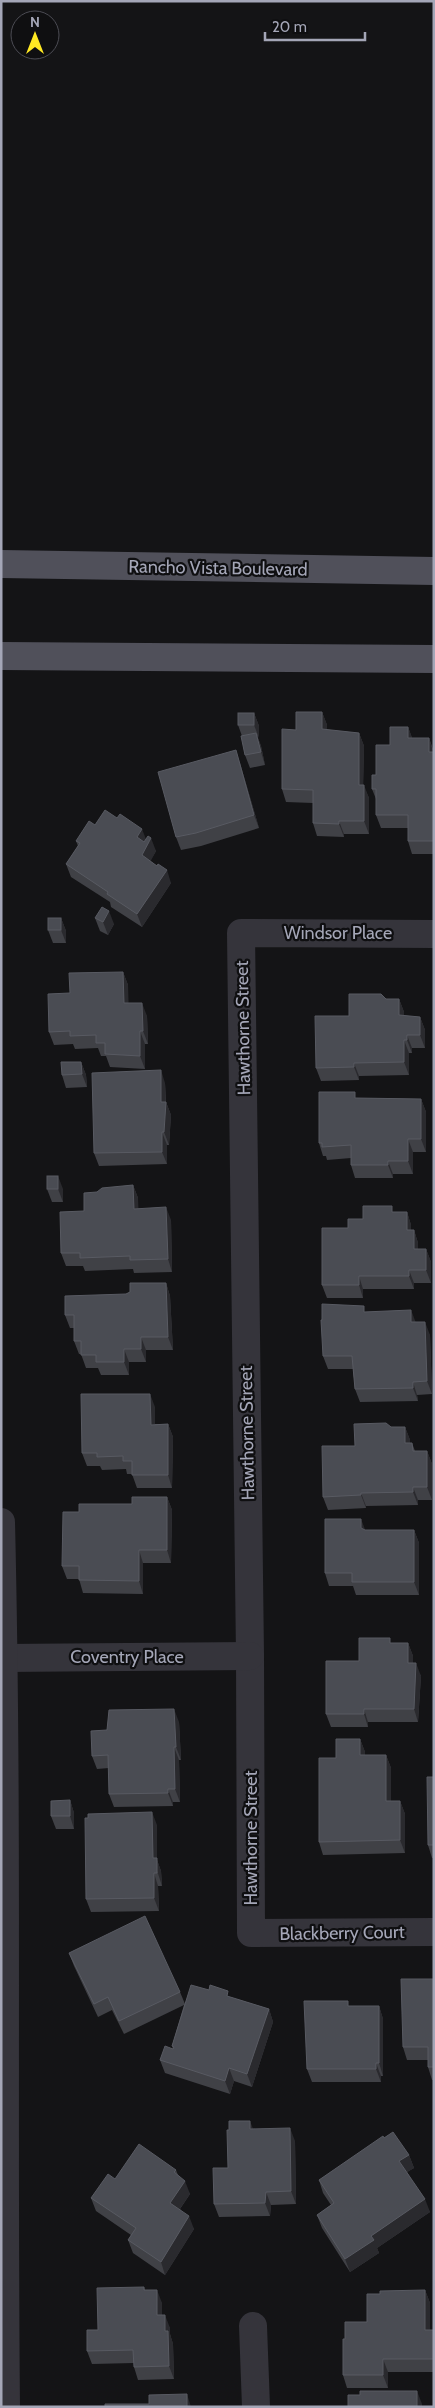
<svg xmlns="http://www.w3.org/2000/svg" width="435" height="2408" font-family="Cabin,sans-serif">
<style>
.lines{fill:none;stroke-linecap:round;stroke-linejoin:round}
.minor{stroke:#35343b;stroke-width:28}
.tertiary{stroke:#35343b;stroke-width:28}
.primary{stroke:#50505a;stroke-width:28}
.wall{fill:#404146}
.shaded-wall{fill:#2a2a2e}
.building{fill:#4a4c53;stroke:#585a62}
.labels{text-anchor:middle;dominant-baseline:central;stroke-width:4.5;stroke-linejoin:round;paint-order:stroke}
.street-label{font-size:18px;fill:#a4a6b7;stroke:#0f0f11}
</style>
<rect width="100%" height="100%" fill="#141416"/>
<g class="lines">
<!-- minor -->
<g class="minor">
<polyline points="434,934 241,933 250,1656 251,1933 434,1932"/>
<polyline points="4,1658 250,1656"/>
<polyline points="253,2326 256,2407"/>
</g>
<!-- tertiary -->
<path class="tertiary" d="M 1,1522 C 8,1817 3,2112 6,2407"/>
<!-- primary -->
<g class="primary">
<polyline points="1,564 434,571"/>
<polyline points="1,656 434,659"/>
</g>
</g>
<!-- wall -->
<g class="wall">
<polygon points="322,712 327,725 327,730 359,733 364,746 363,785 369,798 369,834 344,834 344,837 317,836 313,823 313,803 286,802 282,789 296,730"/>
<polygon points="254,713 259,726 258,738 261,746 265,765 250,768 245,755 242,736 238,725"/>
<polygon points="408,727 412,738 429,738 434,752 434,854 412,854 408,841 408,828 381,828 376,815 376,799 372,789 376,775 390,745"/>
<polygon points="240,763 259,828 201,846 181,850 176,837"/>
<polygon points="95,825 146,839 156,851 150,861 157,866 171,883 142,927 111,907 110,902 71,877 66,864 78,846 76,841"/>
<polygon points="61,918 66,931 66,943 53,943 48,930"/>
<polygon points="95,918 114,924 108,935 100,931"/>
<polygon points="123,972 128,985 128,1003 147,1016 148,1044 145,1044 145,1069 110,1067 106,1056 101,1056 98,1048 75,1049 73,1044 54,1045 49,1032 70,993"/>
<polygon points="386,999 399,999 404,1012 404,1016 420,1017 425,1030 425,1048 412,1048 412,1053 409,1053 409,1075 359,1076 359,1080 321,1081 316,1068 349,1016"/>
<polygon points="81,1062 86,1075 87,1087 66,1088 62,1075"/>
<polygon points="165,1083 166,1102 171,1115 169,1145 167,1145 167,1164 99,1166 94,1153"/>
<polygon points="357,1098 421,1099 426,1112 426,1152 413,1152 413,1174 393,1174 393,1178 355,1178 351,1165 351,1158 327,1160 326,1156 323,1156 319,1143"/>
<polygon points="133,1185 138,1198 138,1209 171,1220 172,1272 134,1273 133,1269 85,1271 83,1266 66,1266 61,1253 84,1211 97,1192"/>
<polygon points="47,1189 63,1189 63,1202 52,1202"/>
<polygon points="394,1212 407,1212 411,1225 411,1230 414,1230 418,1243 418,1249 426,1249 431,1262 431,1283 414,1283 414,1289 363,1289 363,1298 327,1298 322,1285 348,1228 363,1219"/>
<polygon points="166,1283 170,1296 173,1350 146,1350 146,1362 129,1362 129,1375 101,1375 98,1368 86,1368 81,1354 79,1354 74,1341 74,1328 70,1328 65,1315 126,1294"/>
<polygon points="366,1312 415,1322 430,1335 432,1394 417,1395 418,1401 360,1402 355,1389 353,1369 328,1369 323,1356"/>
<polygon points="155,1407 155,1424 168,1424 173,1437 172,1488 137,1488 132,1474 127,1474 126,1469 102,1470 100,1466 87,1466 82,1453"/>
<polygon points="391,1427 405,1427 410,1440 410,1443 412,1443 415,1451 427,1451 432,1464 432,1500 418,1500 418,1505 366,1506 366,1508 328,1510 323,1497 355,1446"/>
<polygon points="167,1497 172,1510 171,1563 143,1563 143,1594 83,1593 79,1579 67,1579 62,1566 79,1512 132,1504"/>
<polygon points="365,1530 414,1530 419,1543 419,1595 356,1595 353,1586 329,1586 325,1573"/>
<polygon points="392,1643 408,1643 413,1656 413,1663 421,1676 418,1722 368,1722 368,1727 331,1727 326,1714 359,1661"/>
<polygon points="179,1722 181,1760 179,1760 180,1802 173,1802 173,1806 114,1807 109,1794 109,1768 97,1769 92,1756 107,1730"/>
<polygon points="360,1739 365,1752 365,1755 386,1755 391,1768 391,1801 400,1801 405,1814 405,1853 323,1855 319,1842 336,1758"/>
<polygon points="434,1777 434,1858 432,1858 428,1845"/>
<polygon points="70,1800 74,1813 74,1829 56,1829 51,1816"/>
<polygon points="157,1825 157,1860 161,1871 162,1886 158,1886 159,1911 91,1912 86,1899"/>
<polygon points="69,1953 180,1992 185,2004 230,1997 269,2009 273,2022 252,2087 234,2081 230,2094 165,2073 160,2060 173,2049 172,2046 184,2005 124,2034 112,2010 98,2017 74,1966"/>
<polygon points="434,1979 434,2080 432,2080 428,2067 428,2060 407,2060 403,2047"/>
<polygon points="350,2006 379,2006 383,2019 383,2076 381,2076 381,2082 312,2082 307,2069"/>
<polygon points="253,2129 295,2141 296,2204 271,2205 270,2216 219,2217 214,2204 228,2168"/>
<polygon points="384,2138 409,2155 414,2168 407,2172 430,2212 377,2248 379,2253 350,2272 322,2228 317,2215 331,2205 323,2193 319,2180"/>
<polygon points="176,2170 178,2175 190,2194 180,2209 194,2229 165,2275 133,2253 128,2240 131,2235 96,2211 91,2198 115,2179"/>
<polygon points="144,2287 145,2290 162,2303 162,2315 170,2328 170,2334 173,2344 174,2379 138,2380 134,2367 134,2363 92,2364 87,2351 98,2330"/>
<polygon points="425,2290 430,2303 430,2330 434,2330 434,2372 388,2372 388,2388 347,2388 343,2375 380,2294"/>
</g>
<!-- shaded-wall -->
<g class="shaded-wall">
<polygon points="322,712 327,725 327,742 322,729"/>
<polygon points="254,713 259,726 259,738 254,725"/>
<polygon points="408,727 413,740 408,738"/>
<polygon points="256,733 261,746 265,765 261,752"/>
<polygon points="359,733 364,746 363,798 359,785"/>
<polygon points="429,738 433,751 433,765 429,752"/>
<polygon points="236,750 240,763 259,828 254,815"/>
<polygon points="364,785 369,798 369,834 364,821"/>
<polygon points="339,821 344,834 344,837 339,824"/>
<polygon points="142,829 147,842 142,850 137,837"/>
<polygon points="151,838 156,851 147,868 142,855"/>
<polygon points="167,870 171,883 142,927 137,914"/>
<polygon points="109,911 114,924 108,935 103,922"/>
<polygon points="61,918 66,931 66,943 61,930"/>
<polygon points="123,972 128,985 129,1016 124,1003"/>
<polygon points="399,999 404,1012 404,1028 399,1015"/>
<polygon points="142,1003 147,1016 148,1044 143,1031"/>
<polygon points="420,1017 425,1030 425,1048 420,1035"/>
<polygon points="140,1031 145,1044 145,1069 140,1056"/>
<polygon points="407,1035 412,1048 412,1053 407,1040"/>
<polygon points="404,1040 409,1053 409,1075 404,1062"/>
<polygon points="81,1062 86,1075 87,1087 82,1074"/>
<polygon points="354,1063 359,1076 359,1080 354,1067"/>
<polygon points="161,1070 165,1083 166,1108 166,1102 171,1115 169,1145 164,1132 161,1102"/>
<polygon points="421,1099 426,1112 426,1152 421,1139"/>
<polygon points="162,1132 167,1145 167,1164 162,1152"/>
<polygon points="408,1139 413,1152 413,1174 408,1161"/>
<polygon points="388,1161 393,1174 393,1178 388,1165"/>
<polygon points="58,1176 63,1189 63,1202 58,1189"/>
<polygon points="133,1185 138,1198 139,1222 134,1209"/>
<polygon points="166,1207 171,1220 172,1272 168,1259"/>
<polygon points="407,1212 411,1225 411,1243 407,1230"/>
<polygon points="414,1230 418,1243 418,1262 414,1249"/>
<polygon points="426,1249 431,1262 431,1283 426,1270"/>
<polygon points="409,1270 414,1283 414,1289 409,1276"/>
<polygon points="359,1276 363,1289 363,1298 359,1285"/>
<polygon points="166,1283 170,1296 173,1350 168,1337"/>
<polygon points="411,1310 416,1323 411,1322"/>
<polygon points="425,1322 430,1335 432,1394 427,1381"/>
<polygon points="141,1337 146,1350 146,1362 141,1349"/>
<polygon points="124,1349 129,1362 129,1375 124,1362"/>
<polygon points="413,1382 417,1395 418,1401 413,1388"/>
<polygon points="150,1394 155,1407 155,1438 151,1425"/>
<polygon points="168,1424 173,1437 172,1488 168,1475"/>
<polygon points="405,1427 410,1440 410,1456 405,1443"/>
<polygon points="427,1451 432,1464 432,1500 427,1487"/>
<polygon points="413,1487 418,1500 418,1505 413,1492"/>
<polygon points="361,1493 366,1506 366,1508 361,1495"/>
<polygon points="167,1497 172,1510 171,1563 167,1550"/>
<polygon points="361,1519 366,1532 361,1528"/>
<polygon points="414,1530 419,1543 419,1595 414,1582"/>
<polygon points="139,1550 143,1563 143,1594 139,1581"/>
<polygon points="408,1643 413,1656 413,1676 408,1663"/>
<polygon points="416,1663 421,1676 418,1722 414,1709"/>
<polygon points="174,1709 179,1722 181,1760 176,1747"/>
<polygon points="364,1709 368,1722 368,1727 364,1714"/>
<polygon points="360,1739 365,1752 365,1768 360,1755"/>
<polygon points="174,1747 179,1760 180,1802 175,1789"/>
<polygon points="386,1755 391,1768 391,1814 386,1801"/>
<polygon points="168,1789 173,1802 173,1806 168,1793"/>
<polygon points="70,1800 74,1813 74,1829 70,1816"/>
<polygon points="400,1801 405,1814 405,1853 400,1840"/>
<polygon points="152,1812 157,1825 157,1860 161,1871 162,1886 153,1858"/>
<polygon points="154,1873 158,1886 159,1911 154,1898"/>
<polygon points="379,2006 383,2019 383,2076 379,2063"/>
<polygon points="269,2009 273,2022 252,2087 247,2074"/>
<polygon points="376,2063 381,2076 381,2082 376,2069"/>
<polygon points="229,2068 234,2081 230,2094 225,2081"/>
<polygon points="250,2121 255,2134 250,2129"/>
<polygon points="290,2128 295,2141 296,2204 291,2191"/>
<polygon points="409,2155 414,2168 404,2174 399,2161"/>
<polygon points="185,2181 190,2194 175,2216 170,2203"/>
<polygon points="266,2192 271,2205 270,2216 265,2203"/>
<polygon points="425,2199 430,2212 377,2248 379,2253 350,2272 345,2259 371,2236"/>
<polygon points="189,2216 194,2229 165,2275 161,2262"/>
<polygon points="157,2290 162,2303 162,2328 157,2315"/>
<polygon points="425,2290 430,2303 430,2343 425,2330"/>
<polygon points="165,2315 170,2328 170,2334 173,2344 174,2379 169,2366 165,2331"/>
<polygon points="383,2359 388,2372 388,2388 383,2375"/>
<polygon points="417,2391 422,2404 422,2407 417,2407"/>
<polygon points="187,2394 191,2407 187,2407"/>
</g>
<!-- building -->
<g class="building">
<polygon points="296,712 322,712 322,729 359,733 359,785 364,785 364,821 339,821 339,824 313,823 313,790 282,789 282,729 296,730"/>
<rect x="238" y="713" width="16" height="12"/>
<polygon points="390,727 408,727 408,738 429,738 429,752 434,752 434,841 408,841 408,815 376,815 376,789 372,789 372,775 376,775 376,745 390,745"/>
<polygon points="256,733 261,752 245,755 241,736"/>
<polygon points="236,750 254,815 196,833 176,837 158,772"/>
<polygon points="105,810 117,818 120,814 142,829 137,837 144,842 148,836 151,838 142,855 157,866 158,864 167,870 137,914 107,894 108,892 66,864 80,843 76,841 89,821 95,825"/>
<polygon points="102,907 109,911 103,922 95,918"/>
<rect x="48" y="918" width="13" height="12"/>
<polygon points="123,972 124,1003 142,1003 143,1031 140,1031 140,1056 105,1054 105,1043 96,1043 96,1035 70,1036 70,1031 49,1032 48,994 70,993 69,973"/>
<polygon points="349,994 381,994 386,999 399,999 399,1015 420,1017 420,1035 407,1035 407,1040 404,1040 404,1062 354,1063 354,1067 316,1068 315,1016 349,1016"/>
<polygon points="61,1062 81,1062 82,1074 62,1075"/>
<polygon points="161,1070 161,1102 166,1102 164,1132 162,1132 162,1152 94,1153 92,1073"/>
<polygon points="319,1092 355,1092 355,1098 421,1099 421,1139 408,1139 408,1161 388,1161 388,1165 351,1165 351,1145 322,1147 322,1143 319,1143"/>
<rect x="47" y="1176" width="11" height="13"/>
<polygon points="133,1185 134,1209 166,1207 168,1259 130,1260 130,1256 80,1258 80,1253 61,1253 60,1212 84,1211 84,1193 97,1192 102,1188"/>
<polygon points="363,1206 392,1206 392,1212 407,1212 407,1230 414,1230 414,1249 426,1249 426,1270 409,1270 409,1276 359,1276 359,1285 322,1285 322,1228 348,1228 348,1219 363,1219"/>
<polygon points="130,1283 166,1283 168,1337 141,1337 141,1349 124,1349 124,1362 96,1362 96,1355 81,1355 81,1341 74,1341 74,1315 65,1315 65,1296 126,1294 130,1292"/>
<polygon points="322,1304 364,1306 364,1312 411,1310 411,1322 425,1322 427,1381 413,1382 413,1388 355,1389 352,1356 323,1356 321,1320 322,1320"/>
<polygon points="81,1394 150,1394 151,1425 168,1424 168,1475 132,1475 132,1461 123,1461 123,1456 97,1457 97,1453 82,1453"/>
<polygon points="386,1423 391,1427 405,1427 405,1443 412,1443 413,1451 427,1451 427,1487 413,1487 413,1492 361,1493 361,1495 323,1497 322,1446 355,1446 354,1424"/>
<polygon points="132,1497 167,1497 167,1550 139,1550 139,1581 79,1580 79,1566 62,1566 63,1512 79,1512 79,1504 132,1504"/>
<polygon points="325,1519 361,1519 361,1528 365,1530 414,1530 414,1582 352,1582 352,1573 325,1573"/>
<polygon points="359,1638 390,1638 390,1643 408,1643 408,1663 416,1663 414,1709 364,1709 364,1714 326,1714 326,1661 359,1661"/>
<polygon points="174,1709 176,1747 174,1747 175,1789 168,1789 168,1793 109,1794 108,1755 92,1756 91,1731 107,1730 109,1710"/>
<polygon points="336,1739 360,1739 360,1755 386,1755 386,1801 400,1801 400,1840 319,1842 319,1758 336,1758"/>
<polygon points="427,1777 434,1777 434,1845 428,1845"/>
<polygon points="70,1800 70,1816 51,1816 51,1801"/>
<polygon points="152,1812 153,1858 157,1858 157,1873 154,1873 154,1898 86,1899 85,1818 88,1818 88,1814"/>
<polygon points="145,1916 180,1992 119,2021 108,1997 94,2004 69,1953"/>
<polygon points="401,1979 434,1979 434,2067 428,2067 428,2047 403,2047"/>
<polygon points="191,1985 209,1990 210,1985 228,1991 227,1996 269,2009 247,2074 229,2068 225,2081 160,2060 165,2046 173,2049 174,2047 172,2046"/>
<polygon points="304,2001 348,2001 348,2006 379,2006 379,2063 376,2063 376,2069 307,2069"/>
<polygon points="229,2121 250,2121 250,2129 290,2128 291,2191 266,2192 265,2203 214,2204 213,2168 228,2168 227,2130 229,2130"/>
<polygon points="393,2132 409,2155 399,2161 425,2199 371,2236 374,2240 345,2259 317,2215 334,2203 319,2180 383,2136 384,2138"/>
<polygon points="139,2144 176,2170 174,2172 185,2181 170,2203 189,2216 161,2262 128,2240 136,2228 91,2198 108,2174 115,2179"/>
<polygon points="144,2287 144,2290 157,2290 157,2315 165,2315 165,2331 168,2331 169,2366 134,2367 133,2350 87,2351 87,2330 98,2330 97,2288"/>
<polygon points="425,2290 425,2330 434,2330 434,2359 383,2359 383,2375 343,2375 343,2339 345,2339 345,2322 367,2322 367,2294 380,2294 380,2291"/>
<polygon points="360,2391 417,2391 417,2407 348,2407 348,2395 360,2395"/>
<polygon points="187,2394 187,2407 105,2407 105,2404 149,2404 149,2395"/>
</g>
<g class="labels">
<!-- street labels -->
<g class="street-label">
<text transform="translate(218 568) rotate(1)">Rancho Vista Boulevard</text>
<text x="338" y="933">Windsor Place</text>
<text transform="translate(243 1028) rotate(-91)">Hawthorne Street</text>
<text transform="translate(247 1433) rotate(-91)">Hawthorne Street</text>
<text x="127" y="1657">Coventry Place</text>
<text transform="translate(251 1838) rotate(-90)">Hawthorne Street</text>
<text transform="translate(342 1933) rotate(-1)">Blackberry Court</text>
</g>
</g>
<!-- border -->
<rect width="435" height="2408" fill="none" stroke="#a4a6b7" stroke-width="5"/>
<!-- north arrow -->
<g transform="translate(35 35)"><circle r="24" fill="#0f0f11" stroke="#4b4b53"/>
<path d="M0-4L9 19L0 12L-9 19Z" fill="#ffe923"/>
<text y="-8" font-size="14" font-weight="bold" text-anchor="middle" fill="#a4a6b7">N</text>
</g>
<!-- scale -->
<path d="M265 32v8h100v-8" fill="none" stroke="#a4a6b7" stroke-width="2.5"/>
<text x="272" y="32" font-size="15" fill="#a4a6b7" stroke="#0f0f11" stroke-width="4" paint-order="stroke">20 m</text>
</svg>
